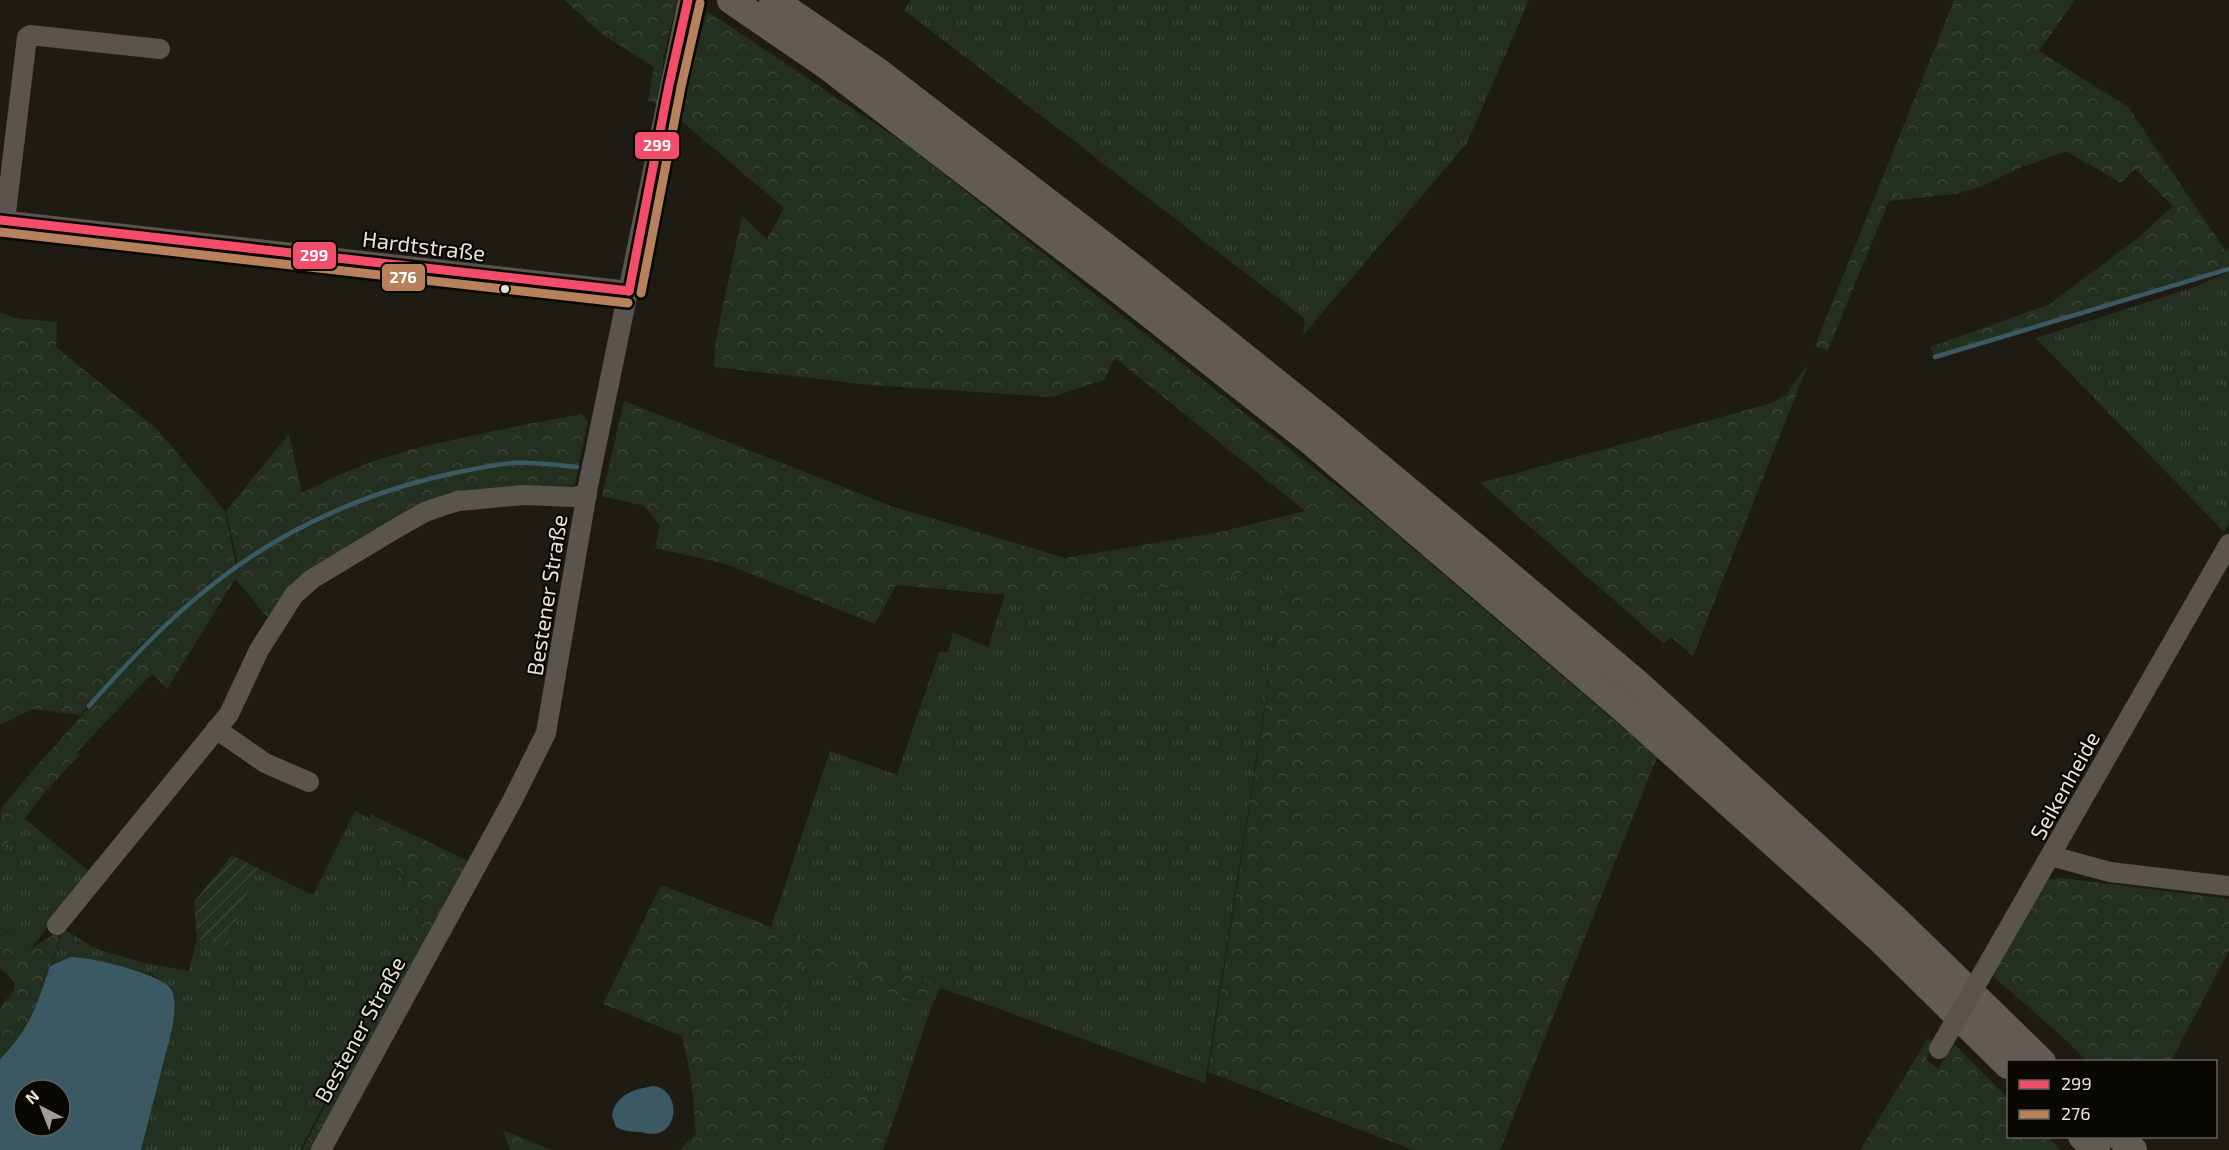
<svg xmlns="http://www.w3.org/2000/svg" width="2229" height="1150" font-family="'Exo 2',sans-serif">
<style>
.grass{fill:url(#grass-tufts)}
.forest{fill:url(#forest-crowns)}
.garden{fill:url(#garden-furrows)}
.water{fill:#3b5962;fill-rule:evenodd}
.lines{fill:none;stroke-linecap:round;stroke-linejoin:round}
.stream{stroke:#3b5962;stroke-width:4.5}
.minor{stroke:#5b534d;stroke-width:20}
.highway{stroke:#625b53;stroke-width:28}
.minor-bridge{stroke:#5b534d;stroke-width:20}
.bus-1-casing{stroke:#0a0803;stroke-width:14}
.bus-2-casing{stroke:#0a0803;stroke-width:14}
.bus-1{stroke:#f44d6c;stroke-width:9}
.bus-2{stroke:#b6815c;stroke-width:9}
.bus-dot{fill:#e6e3d9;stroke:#0a0803;stroke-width:2}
.labels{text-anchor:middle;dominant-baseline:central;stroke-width:4.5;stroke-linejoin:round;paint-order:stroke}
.street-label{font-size:22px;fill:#e6e3d9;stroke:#0a0803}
.line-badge{stroke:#0a0803;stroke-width:2}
.badge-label{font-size:16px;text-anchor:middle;font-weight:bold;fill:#fff}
</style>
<defs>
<pattern id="grass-tufts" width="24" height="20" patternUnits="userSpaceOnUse" patternTransform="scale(1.5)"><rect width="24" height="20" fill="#24301f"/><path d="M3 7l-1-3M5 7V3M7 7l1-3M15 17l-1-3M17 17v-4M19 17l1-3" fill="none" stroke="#394434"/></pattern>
<pattern id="forest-crowns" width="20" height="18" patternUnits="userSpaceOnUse" patternTransform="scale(1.5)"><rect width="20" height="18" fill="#24301f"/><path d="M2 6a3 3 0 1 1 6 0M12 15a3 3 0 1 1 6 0" fill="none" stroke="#394434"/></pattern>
<pattern id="garden-furrows" width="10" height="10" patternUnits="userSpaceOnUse" patternTransform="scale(1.5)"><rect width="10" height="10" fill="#24301f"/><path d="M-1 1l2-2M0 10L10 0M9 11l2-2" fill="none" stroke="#394434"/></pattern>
</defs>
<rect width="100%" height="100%" fill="#1e1b13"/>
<!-- grass -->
<g class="grass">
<polygon points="911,0 1529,0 1467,143 1303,335 1305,319 904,10"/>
<polygon points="2229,272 2229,523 2224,532 2036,338 2195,287"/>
<polygon points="1287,566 1205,1083 771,927 830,751 897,775 939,652 948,652 953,632 988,647 1005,595 1101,600"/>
<polygon points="355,811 373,820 414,902 413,936 300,1150 141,1150 164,1055 173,1025 175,1003 170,987 153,975 78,957 70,957 52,964 63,929 97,949 145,963 189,971 197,939 227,946 254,876 264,871 313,895"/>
<polygon points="24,818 91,873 30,949 0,927 0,855"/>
<polygon points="803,961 931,1007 899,1105 769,1048"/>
</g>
<!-- forest -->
<g class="forest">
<polygon points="564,0 677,0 663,60 663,76 657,104 648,101 654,67 602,34"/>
<polygon points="1954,0 2075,0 2039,51 2128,107 2225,250 2229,248 2229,268 1934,356 1930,347 2050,304 2137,239 2173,206 2135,169 2121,183 2066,151 2017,169 1981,187 1955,194 1889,201 1828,350 1815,346"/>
<polygon points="707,11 907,145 1377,518 1657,757 1500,1150 1413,1150 1208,1072 1287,566 1101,600 1005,595 896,585 875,624 726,564 655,548 660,526 644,506 602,496 624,401 891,506 1065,558 1220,532 1305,511 1115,358 1104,380 1052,397 871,385 714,367 716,339 742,216 767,239 784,208 679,119"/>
<polygon points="0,312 15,318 57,322 56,347 157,429 225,511 236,565 188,602 137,649 80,715 33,709 0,725"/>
<polygon points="1808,364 1693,656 1671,637 1664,644 1480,483 1769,404 1786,395"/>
<path d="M 582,414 L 588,422 L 578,466 C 555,463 533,461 510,462 C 489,463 467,469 447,474 C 372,491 303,523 238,564 L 226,511 L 289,434 L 302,493 L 341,474 L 379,459 L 420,447 L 528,424 Z"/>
<path d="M 535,464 L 578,468 L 575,484 L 562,489 L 437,501 L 270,620 L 235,579 L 167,689 L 153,674 L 144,682 L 77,752 L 80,755 C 48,786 24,817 0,855 C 0,844 0,818 1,810 C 4,803 11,797 15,792 C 34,768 55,746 75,723 C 121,670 170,617 227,575 C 308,515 434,464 535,464 Z"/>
<polygon points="370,814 468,861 311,1150 302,1150 413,936 414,902"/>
<polygon points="2061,878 2229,899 2229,951 2171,1061 2087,1061 2066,1040 1993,976 2045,880"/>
<polygon points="661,885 771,927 941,987 931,1007 803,961 770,1047 899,1105 883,1150 679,1150 696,1134 691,1078 682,1036 603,1004"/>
<path d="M 0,928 L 30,949 L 63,929 L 33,1015 L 24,1032 L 0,1059 C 0,1048 0,1020 0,1011 C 7,990 29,991 0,968 Z"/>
<polygon points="1928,1038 1934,1044 1926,1059 1938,1069 1954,1044 2008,1098 2008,1136 2047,1137 2060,1150 1860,1150"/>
<polygon points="503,1130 551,1150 510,1150"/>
</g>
<!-- garden -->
<polygon class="garden" points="232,855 264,871 254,876 227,946 197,939 194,902"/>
<!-- water -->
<g class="water">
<path d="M 70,957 C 87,956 163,974 171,989 C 177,1000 174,1013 173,1025 L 141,1150 L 0,1150 L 0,1059 C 31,1027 36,1007 50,966 ZM 24,1090 L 60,1090 L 60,1126 L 24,1126 Z"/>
<path d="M 654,1086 C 677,1089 681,1125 659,1133 C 653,1135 645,1133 640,1132 C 631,1132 623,1131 616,1127 L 612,1116 C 615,1094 635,1089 654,1086 Z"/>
</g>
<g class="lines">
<!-- stream -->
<g class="stream">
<polyline points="1935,357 2229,269"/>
<path d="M 89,706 C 128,662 169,618 216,582 C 287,526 376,488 464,471 C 481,468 497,464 514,463 C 535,462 556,465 577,467"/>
</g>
<!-- minor -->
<g class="minor">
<polyline points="0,220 629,291"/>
<polyline points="5,221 27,37 30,35 160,49"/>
<polyline points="216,729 265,763 309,782"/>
<polyline points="2051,856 2110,872 2229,886"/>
<polyline points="57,925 229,714 259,650 294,595 312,579 395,529 425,512 442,506 459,501 524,495 573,497 587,494"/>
<polyline points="1992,957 2229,544"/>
<polyline points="321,1150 512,801 546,733 588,486 688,0"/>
</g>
<!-- highway -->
<g class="highway">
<polyline points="731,0 826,65 1117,288 1313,443 1623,708 1878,937 2008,1065"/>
<polyline points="773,0 877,71 1137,271 1329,425 1484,554 1639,685 1894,918 2042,1062"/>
<polyline points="2082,1136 2096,1150"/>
<polyline points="2119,1136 2133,1150"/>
</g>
<!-- minor-bridge -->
<polyline class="minor-bridge" points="1939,1049 1992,957"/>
<defs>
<g id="bus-1">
<polyline points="0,220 629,291"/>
<polyline points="629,291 669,85 688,0"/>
</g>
<g id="bus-2">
<polyline points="0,232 628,303"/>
<polyline points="641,293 681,87 700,3"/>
</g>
</defs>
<!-- bus-1 casing -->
<use href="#bus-1" class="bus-1-casing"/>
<!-- bus-2 casing -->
<use href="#bus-2" class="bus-2-casing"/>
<!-- bus-1 -->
<use href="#bus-1" class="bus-1"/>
<!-- bus-2 -->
<use href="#bus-2" class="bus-2"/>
</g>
<!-- markers -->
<circle class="bus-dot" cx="505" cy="289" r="5"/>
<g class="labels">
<!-- street labels -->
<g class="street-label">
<text transform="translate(424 245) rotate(7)">Hardtstraße</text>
<text transform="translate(546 595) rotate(-81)">Bestener Straße</text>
<text transform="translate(2064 785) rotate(-61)">Seikenheide</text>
<text transform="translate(359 1029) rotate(-61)">Bestener Straße</text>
</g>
</g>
<g class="line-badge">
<rect x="634" y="131" width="46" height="29" rx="6" fill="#f44d6c"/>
<rect x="292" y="241" width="45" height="29" rx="6" fill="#f44d6c"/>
<rect x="381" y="263" width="45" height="29" rx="6" fill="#b6815c"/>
</g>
<g class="badge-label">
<text x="657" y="151">299</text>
<text x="314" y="261">299</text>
<text x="403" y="283">276</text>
</g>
<!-- legend -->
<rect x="2007" y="1060" width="210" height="78" fill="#0a0803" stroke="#626059" stroke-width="1.5"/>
<rect x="2019" y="1080" width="30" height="9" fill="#f44d6c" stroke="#626059" stroke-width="1.5"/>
<text x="2061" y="1090" font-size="18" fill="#e6e3d9">299</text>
<rect x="2019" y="1110" width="30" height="9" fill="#b6815c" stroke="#626059" stroke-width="1.5"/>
<text x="2061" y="1120" font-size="18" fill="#e6e3d9">276</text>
<!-- north arrow -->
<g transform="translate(42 1108) rotate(318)"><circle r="28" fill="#0a0803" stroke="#626059" stroke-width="1.5"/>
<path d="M0-4.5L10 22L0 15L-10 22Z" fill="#a09d94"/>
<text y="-9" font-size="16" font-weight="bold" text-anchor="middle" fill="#e6e3d9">N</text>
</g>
</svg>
